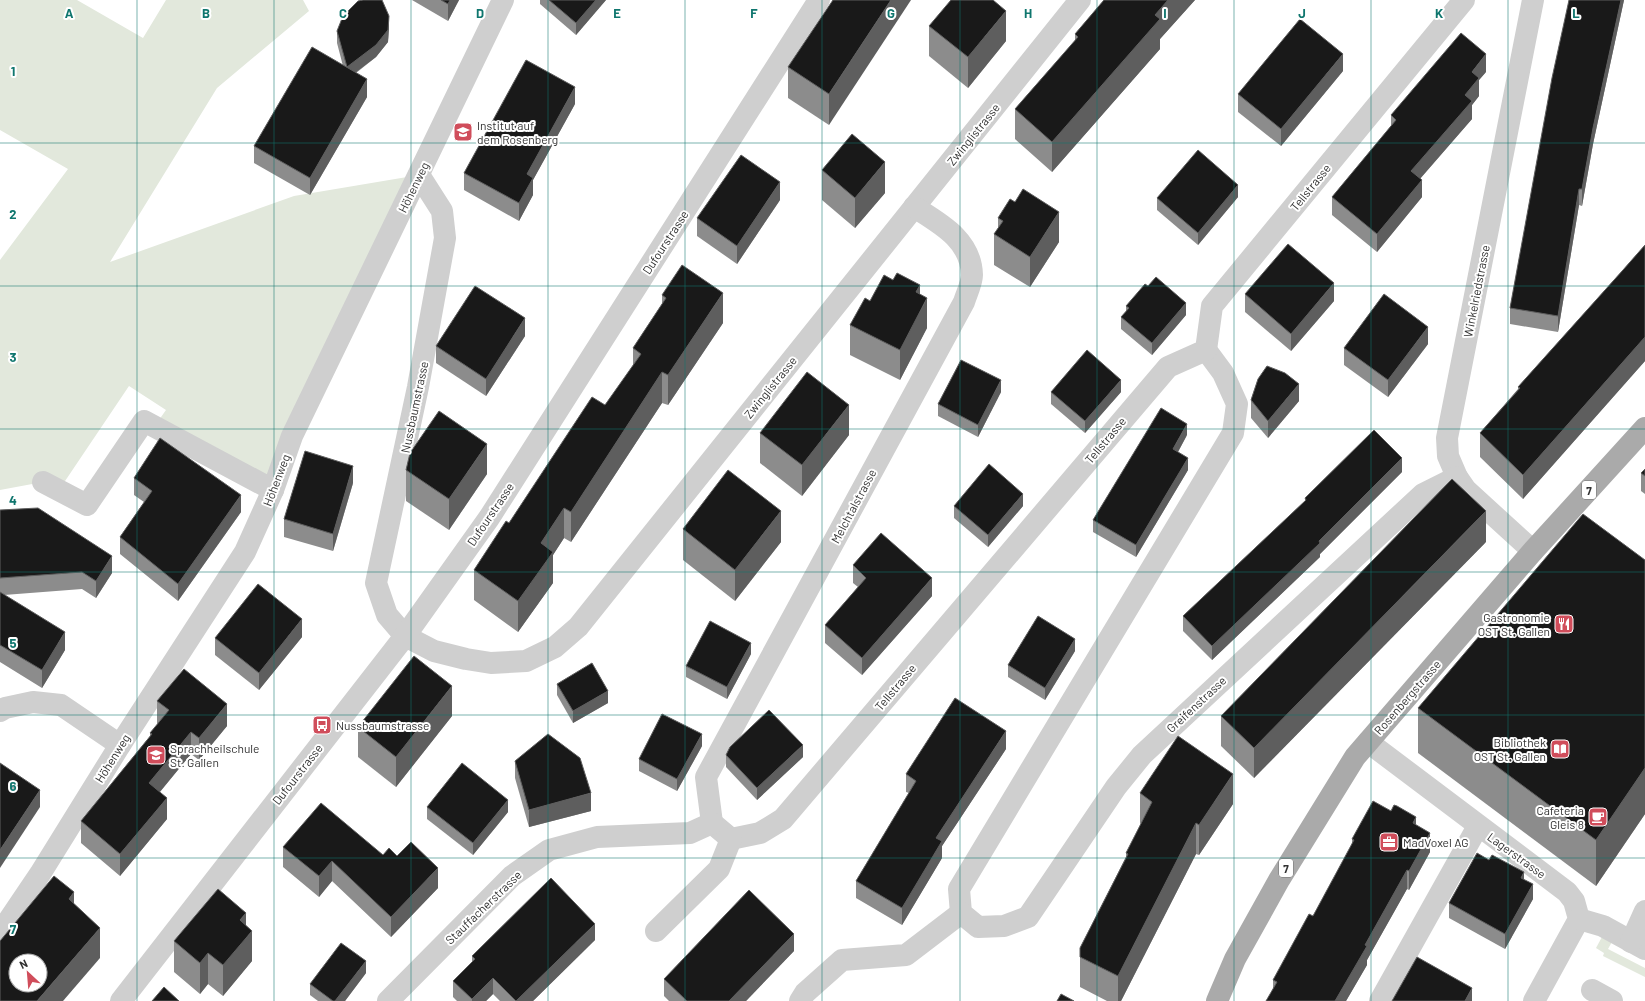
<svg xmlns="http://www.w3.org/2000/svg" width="1645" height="1001" font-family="Barlow,sans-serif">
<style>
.green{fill:#e2e8dc}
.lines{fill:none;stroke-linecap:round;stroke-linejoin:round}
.minor{stroke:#cfcfcf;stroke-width:22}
.major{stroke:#aaa;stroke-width:22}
.wall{fill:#8c8c8c}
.shaded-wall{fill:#5e5e5e}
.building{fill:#191919;stroke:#5e5e5e;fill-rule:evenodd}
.grid{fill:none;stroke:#0f766e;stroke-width:1;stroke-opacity:0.55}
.labels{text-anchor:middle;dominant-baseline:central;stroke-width:4;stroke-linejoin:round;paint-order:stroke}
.shield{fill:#fff;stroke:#707070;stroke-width:1}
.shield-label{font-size:11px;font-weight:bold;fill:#323232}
.poi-label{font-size:12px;fill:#323232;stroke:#fff;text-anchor:start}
.street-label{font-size:12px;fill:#323232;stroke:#fff}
.grid-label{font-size:13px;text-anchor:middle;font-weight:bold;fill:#0f766e;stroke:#fff;stroke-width:4;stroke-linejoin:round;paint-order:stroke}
</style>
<rect width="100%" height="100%" fill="#fff"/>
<!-- green -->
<g class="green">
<polygon points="0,0 77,0 143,38 166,0 303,0 309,11 217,88 110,262 294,196 419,175 273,490 154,427 166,410 129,386 59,490 43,482 0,490 0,260 68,169 0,130"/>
<polygon points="1603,935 1613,940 1608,949 1645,968 1645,977 1603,956 1604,953 1596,948"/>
</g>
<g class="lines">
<!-- minor -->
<g class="minor">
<polyline points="1533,0 1447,438 1448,456 1457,477 1466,490 1533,551"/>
<polyline points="419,175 442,211 445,238 418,387 376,583 387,615 405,636 434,651 466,659 491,663 526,661 555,647 578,627 1080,0"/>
<polyline points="1206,350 1223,373 1237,404 1233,433 959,889 961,913 978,927 1004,926 1028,917 1116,787 1142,755 1423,494 1457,477"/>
<polyline points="43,482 87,505 144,421 273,490"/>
<polyline points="0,711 5,708 33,702 61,705 120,745"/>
<polyline points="1368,742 1567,892 1574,901 1579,919 1534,1001"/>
<polyline points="712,823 731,839 760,833 783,819 1168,367 1206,350 1212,306 1464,0"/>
<path d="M 712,823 L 706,777 L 964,302 C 966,295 972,283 972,275 C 971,240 941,224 914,207"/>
<polyline points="1579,919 1603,926 1645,949"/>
<polyline points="656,931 719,869 731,839"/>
<polyline points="0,933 40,874 120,745 245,552 273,490 292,436 503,0"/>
<polyline points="1631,942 1645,911"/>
<polyline points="1592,990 1612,1001"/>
<polyline points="121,1001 405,636 489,518 819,0"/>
<polyline points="388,1001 512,876 549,850 597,837 690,833 712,823"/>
<polyline points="800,1001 805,993 842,960 906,955 961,913"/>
<polyline points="1380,1001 1478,826"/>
</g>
<!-- major -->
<polyline class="major" points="1217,1001 1235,959 1279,880 1355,757 1533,551 1645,428"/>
</g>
<!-- wall -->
<g class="wall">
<polygon points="412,0 459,0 448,21"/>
<polygon points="540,0 606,0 576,35 540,4"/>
<polygon points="833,0 829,125 788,98 788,67"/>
<polygon points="1104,0 1195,0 1160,39 1160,49 1052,172 1015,139 1015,109 1075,41 1075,34"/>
<polygon points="1569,0 1624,0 1593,144 1582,206 1579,205 1558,332 1510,324 1510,308"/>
<polygon points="929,26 1006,41 968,88 929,56"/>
<polygon points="389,28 388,42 376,57 356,73 367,97 310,195 254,163 254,146 343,66 337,43 337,31"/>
<polygon points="1343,71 1281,146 1238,112 1238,94"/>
<polygon points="1486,72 1479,80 1479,96 1472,105 1472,119 1420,179 1422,197 1377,252 1332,215 1332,197 1391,126 1391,115"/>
<polygon points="575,104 533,180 533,195 519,221 464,190 464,173"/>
<polygon points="822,170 885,193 855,228 822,200"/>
<polygon points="1238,197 1198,245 1157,210 1157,198"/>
<polygon points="780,200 737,264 697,236 697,218"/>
<polygon points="998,218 1059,242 1030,287 994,265 994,234 998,229"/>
<polygon points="1645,245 1645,361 1523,499 1480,457 1480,433 1518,389 1518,387 1623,270"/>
<polygon points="1148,286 1186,315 1152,355 1121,329 1121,317 1126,312 1126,306"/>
<polygon points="920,294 927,328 900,380 850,355 850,325 870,301"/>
<polygon points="1245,294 1334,301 1291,351 1245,312"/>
<polygon points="662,295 723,323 668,405 662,403 571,542 564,538 553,555 553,583 518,632 474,600 474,570 509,523 605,405 633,366 633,348 662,304"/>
<polygon points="525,336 486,396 436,363 436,346"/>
<polygon points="1428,344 1388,397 1344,365 1344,348"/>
<polygon points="1001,392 978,437 938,416 938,404"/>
<polygon points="1051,392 1121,392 1085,433 1051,404"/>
<polygon points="1251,400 1299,401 1268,438 1251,418"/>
<polygon points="760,433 849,435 802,496 760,463"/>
<polygon points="1187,435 1178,452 1188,470 1136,557 1093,532 1093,520"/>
<polygon points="1645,469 1645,494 1641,491 1641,473"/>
<polygon points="406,470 487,474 449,530 406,501"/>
<polygon points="1402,472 1320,554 1320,557 1212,660 1183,631 1183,616 1305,501 1305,498"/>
<polygon points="134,478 241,512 178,601 120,554 120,537 144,502 134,495"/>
<polygon points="353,483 333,551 284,537 284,519"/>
<polygon points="954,506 1023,506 988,547 954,518"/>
<polygon points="0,510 112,573 96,598 82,589 4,595 65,650 42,688 0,662"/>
<polygon points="683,529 781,542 735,601 683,560"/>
<polygon points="1486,542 1254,778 1221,746 1221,716"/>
<polygon points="1645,560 1645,814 1596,886 1418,753 1418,708"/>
<polygon points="853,565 932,596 862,675 825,643 825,625 858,587 853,583"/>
<polygon points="302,637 259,690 215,655 215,638"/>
<polygon points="1075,651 1045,700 1008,677 1008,665"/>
<polygon points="751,654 727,699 686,677 686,666"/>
<polygon points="557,684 608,703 573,723 557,695"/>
<polygon points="157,701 227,726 199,760 191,754 160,792 167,819 120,876 81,843 81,821 150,736 150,733 158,724 157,723"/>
<polygon points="452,716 396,787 358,757 358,727"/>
<polygon points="702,746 677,791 639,771 639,759"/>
<polygon points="1006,749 942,846 942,858 902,925 856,898 856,881 909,793 906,792 906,774"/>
<polygon points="726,755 803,757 757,800 726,767"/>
<polygon points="515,761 591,811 529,827 515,778"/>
<polygon points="1140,793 1233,804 1199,855 1196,854 1121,1001 1107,1001 1080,987 1080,948 1126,857 1126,853 1141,824 1140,823"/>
<polygon points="427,807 508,812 473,855 427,819"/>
<polygon points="1416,825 1430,852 1409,890 1407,889 1367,960 1367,965 1346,1001 1266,1001 1273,990 1273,980 1313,916 1352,846 1352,839"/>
<polygon points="283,847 397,856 438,888 391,937 332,881 319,897 283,867"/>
<polygon points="1524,880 1533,899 1505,949 1449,918 1449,903"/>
<polygon points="246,926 252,961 223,996 208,984 200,994 174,972 174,941"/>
<polygon points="595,940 533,1001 500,1001 493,994 486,1001 457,1001 453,997 453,981 472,962 472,956"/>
<polygon points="794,951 746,1001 669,1001 664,996 664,979"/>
<polygon points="366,973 345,1001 318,1001 310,995 310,984"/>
</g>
<!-- shaded-wall -->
<g class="shaded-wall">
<polygon points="450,0 459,0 448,21 448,4"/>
<polygon points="596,0 606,0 576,35 576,23"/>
<polygon points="891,0 911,0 829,125 829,94"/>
<polygon points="1168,0 1195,0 1160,39 1160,49 1052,172 1052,142 1155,15"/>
<polygon points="1621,0 1624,0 1593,144 1582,206 1582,189 1593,128"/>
<polygon points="1006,11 1006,41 968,88 968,57"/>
<polygon points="389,16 389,28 388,42 376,57 347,79 347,67"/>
<polygon points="1343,54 1343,71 1281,146 1281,129"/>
<polygon points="1486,54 1486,72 1479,80 1479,96 1472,105 1472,119 1411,189 1411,171 1465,95 1472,72"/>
<polygon points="367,79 367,97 310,195 310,178"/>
<polygon points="575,87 575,104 533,180 533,195 519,221 519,203 527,174"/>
<polygon points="885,162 885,193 855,228 855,198"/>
<polygon points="1422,180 1422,197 1377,252 1377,234"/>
<polygon points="780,182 780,200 737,264 737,246"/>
<polygon points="1238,185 1238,197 1198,245 1198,233"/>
<polygon points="1579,189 1579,205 1558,332 1558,316"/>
<polygon points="1059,212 1059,242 1030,287 1030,257"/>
<polygon points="1334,283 1334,301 1291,351 1291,334"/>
<polygon points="920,285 920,312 927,298 927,328 900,380 900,350 916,292"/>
<polygon points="723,293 723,323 668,405 668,375"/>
<polygon points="1186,303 1186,315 1152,355 1152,343"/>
<polygon points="525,318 525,336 486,396 486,379"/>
<polygon points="1428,327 1428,344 1388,397 1388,380"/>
<polygon points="1645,337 1645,361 1523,499 1523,475"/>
<polygon points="662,372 662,403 571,542 571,512"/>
<polygon points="1001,380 1001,392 978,437 978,425"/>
<polygon points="1121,380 1121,392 1085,433 1085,421"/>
<polygon points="1299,384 1299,401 1268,438 1268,421"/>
<polygon points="849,405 849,435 802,496 802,465"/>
<polygon points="1187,424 1187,435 1173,461 1173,449"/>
<polygon points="487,444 487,474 449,530 449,499"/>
<polygon points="1188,458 1188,470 1136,557 1136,545"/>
<polygon points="1402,458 1402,472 1320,554 1320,557 1212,660 1212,646 1319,541"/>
<polygon points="353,466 353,483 333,551 333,534"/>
<polygon points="1023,494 1023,506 988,547 988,535"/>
<polygon points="241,495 241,512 178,601 178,584"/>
<polygon points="564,508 564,538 553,555 553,583 518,632 518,601 541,543"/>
<polygon points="781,511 781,542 735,601 735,570"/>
<polygon points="1486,511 1486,542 1254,778 1254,748"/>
<polygon points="112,556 112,573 96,598 96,581"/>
<polygon points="932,578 932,596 862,675 862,658"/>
<polygon points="302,619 302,637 259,690 259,673"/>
<polygon points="65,632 65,650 42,688 42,670"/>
<polygon points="1075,639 1075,651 1045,700 1045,688"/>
<polygon points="751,643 751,654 727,699 727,687"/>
<polygon points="452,686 452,716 396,787 396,757"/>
<polygon points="608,691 608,703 573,723 573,711"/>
<polygon points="227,704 227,726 199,760 199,738"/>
<polygon points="1006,731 1006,749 942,846 942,858 902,925 902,908 936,838"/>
<polygon points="191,732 191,754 149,805 149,783"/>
<polygon points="702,734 702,746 677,791 677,779"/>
<polygon points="803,745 803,757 757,800 757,788"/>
<polygon points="1645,768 1645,814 1596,886 1596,840"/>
<polygon points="1233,774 1233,804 1199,855 1199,825"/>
<polygon points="40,790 40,807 0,868 0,850"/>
<polygon points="591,793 591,811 529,827 529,810"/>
<polygon points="167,798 167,819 120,876 120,854"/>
<polygon points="508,800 508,812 473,855 473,843"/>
<polygon points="1416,817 1416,836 1413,823"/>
<polygon points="1196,823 1196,854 1121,1001 1118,1001 1118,976"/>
<polygon points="1430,833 1430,852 1409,890 1409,871"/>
<polygon points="332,861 332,881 319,897 319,876"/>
<polygon points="438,868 438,888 391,937 391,917"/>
<polygon points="1407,870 1407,889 1367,960 1367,965 1346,1001 1335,1001 1365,945"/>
<polygon points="1524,872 1524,887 1521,878"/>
<polygon points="1533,884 1533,899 1505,949 1505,934"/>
<polygon points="74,892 74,923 69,899"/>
<polygon points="246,913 246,938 252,931 252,961 223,996 223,965 240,920"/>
<polygon points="595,924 595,940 533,1001 516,1001"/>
<polygon points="100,928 100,958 63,1001 37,1001"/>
<polygon points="794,934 794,951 746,1001 729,1001"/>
<polygon points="208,953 208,984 200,994 200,963"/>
<polygon points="366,961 366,973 345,1001 335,1001"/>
<polygon points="493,978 493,994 486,1001 472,1001 472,999"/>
<polygon points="1472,988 1472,1001 1465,1001"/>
</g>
<!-- building -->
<g class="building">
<polygon points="363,0 382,0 389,16 388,30 376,45 347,67 337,31 343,16 358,1"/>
<polygon points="441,0 450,0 448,4"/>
<polygon points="549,0 596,0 576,23"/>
<polygon points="833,0 891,0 829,94 788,67"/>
<polygon points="951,0 993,0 1006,11 968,57 929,26"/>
<polygon points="1104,0 1168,0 1155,15 1160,19 1052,142 1015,109 1078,37 1075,34"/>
<polygon points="1569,0 1621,0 1593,128 1582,189 1579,189 1558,316 1510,308 1552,78"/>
<polygon points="1300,19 1343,54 1281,129 1238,94"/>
<polygon points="1461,33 1486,54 1472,72 1479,78 1465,95 1472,101 1411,171 1422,180 1377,234 1332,197 1396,120 1391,115"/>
<polygon points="312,47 367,79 310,178 254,146"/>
<polygon points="526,60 575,87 527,174 533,178 519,203 464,173"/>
<polygon points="852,134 885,162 855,198 822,170"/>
<polygon points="1198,150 1238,185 1198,233 1157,198"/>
<polygon points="741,155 780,182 737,246 697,218"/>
<polygon points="1023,189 1059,212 1030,257 994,234 1003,221 998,218 1010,199 1015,202"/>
<polygon points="1288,244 1334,283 1291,334 1245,294"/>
<polygon points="1645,245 1645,337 1523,475 1480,433 1520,388 1518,387 1623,270"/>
<polygon points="682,265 723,293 668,375 662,372 571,512 564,508 541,543 553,552 518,601 474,570 506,521 509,523 592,397 605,405 641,354 633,348 666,298 662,295"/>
<polygon points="897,273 920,285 916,292 927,298 900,350 850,325 865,298 870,301 884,275 893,280"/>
<polygon points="1156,277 1186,303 1152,343 1121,317 1129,308 1126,306 1145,284 1148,286"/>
<polygon points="475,286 525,318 486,379 436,346"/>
<polygon points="1384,294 1428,327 1388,380 1344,348"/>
<polygon points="1087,350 1121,380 1085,421 1051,392"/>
<polygon points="961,360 1001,380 978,425 938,404"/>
<polygon points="1267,366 1285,373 1299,384 1268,421 1251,400 1258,379"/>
<polygon points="807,372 849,405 802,465 760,433"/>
<polygon points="1161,408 1187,424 1173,449 1188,458 1136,545 1093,520"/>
<polygon points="439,411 487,444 449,499 406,470 410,453"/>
<polygon points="1374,430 1402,458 1319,541 1320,543 1212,646 1183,616 1306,500 1305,498"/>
<polygon points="160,438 241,495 178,584 120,537 152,491 134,478"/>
<polygon points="305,451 353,466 333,534 284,519"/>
<polygon points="989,464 1023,494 988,535 954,506"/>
<polygon points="1645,469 1645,476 1641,473"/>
<polygon points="728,470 781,511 735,570 683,529"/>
<polygon points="1452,479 1486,511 1254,748 1221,716"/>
<polygon points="38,508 112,556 96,581 82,572 0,578 0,510"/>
<polygon points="1583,514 1645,560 1645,768 1596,840 1418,708"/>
<polygon points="881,533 932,578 862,658 825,625 866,578 853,565"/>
<polygon points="258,584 302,619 259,673 215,638"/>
<polygon points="0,592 65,632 42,670 0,645"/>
<polygon points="1038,616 1075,639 1045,688 1008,665"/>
<polygon points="710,621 751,643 727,687 686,666"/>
<polygon points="414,656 452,686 396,757 358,727"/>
<polygon points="592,663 608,691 573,711 557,684"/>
<polygon points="184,669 227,704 199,738 191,732 149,783 167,798 120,854 81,821 152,734 150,733 169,710 157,701"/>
<polygon points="955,698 1006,731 936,838 942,841 902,908 856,881 916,781 906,774"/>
<polygon points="769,710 803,745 757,788 726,755 730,747"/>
<polygon points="662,714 702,734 677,779 639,759"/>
<polygon points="548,734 580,758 591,793 529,810 515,761"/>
<polygon points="1178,736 1233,774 1199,825 1196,823 1118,976 1080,957 1080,948 1128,854 1126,853 1152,802 1140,793"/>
<polygon points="0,763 40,790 0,850"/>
<polygon points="462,763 508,800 473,843 427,807"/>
<polygon points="1373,801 1391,811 1394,805 1397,806 1416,817 1413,823 1430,833 1409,871 1407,870 1365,945 1367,946 1335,1001 1266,1001 1277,982 1273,980 1309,914 1313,916 1354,840 1352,839"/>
<polygon points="321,803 383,855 389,848 397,856 411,842 438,868 391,917 332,861 319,876 283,847"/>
<polygon points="1477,853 1489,860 1492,855 1524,872 1521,878 1533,884 1505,934 1449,903"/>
<path d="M 54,876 L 74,892 L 69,899 L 100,928 L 37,1001 L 0,1001 L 0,941 ZM 16,961 L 40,961 L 40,985 L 16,985 Z"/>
<polygon points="551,878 595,924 516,1001 493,978 472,999 453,981 475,959 472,956"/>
<polygon points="218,889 246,913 240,920 252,931 223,965 208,953 200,963 174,941"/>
<polygon points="749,890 794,934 729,1001 687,1001 664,979"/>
<polygon points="341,943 366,961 335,1001 333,1001 310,984"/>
<polygon points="1417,957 1472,988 1465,1001 1392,1001"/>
<polygon points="164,987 179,1001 152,1001"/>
<polygon points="1061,994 1074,1001 1057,1001"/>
</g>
<!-- grid -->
<path class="grid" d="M 137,0 L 137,1001M 274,0 L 274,1001M 411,0 L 411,1001M 548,0 L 548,1001M 685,0 L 685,1001M 822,0 L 822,1001M 960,0 L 960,1001M 1097,0 L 1097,1001M 1234,0 L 1234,1001M 1371,0 L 1371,1001M 1508,0 L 1508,1001M 0,143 L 1645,143M 0,286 L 1645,286M 0,429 L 1645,429M 0,572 L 1645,572M 0,715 L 1645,715M 0,858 L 1645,858"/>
<!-- icons -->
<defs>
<symbol id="school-square" viewBox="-11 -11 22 22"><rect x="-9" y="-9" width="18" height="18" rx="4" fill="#d04d5b" stroke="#fff"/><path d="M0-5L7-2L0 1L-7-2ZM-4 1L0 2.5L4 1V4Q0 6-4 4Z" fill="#fff"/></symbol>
<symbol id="restaurant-square" viewBox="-11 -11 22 22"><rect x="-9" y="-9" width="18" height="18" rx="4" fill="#d04d5b" stroke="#fff"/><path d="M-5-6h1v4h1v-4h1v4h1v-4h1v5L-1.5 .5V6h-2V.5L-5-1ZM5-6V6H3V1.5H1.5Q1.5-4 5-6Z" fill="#fff"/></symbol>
<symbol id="bus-square" viewBox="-11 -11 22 22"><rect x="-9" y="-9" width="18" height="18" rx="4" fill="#d04d5b" stroke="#fff"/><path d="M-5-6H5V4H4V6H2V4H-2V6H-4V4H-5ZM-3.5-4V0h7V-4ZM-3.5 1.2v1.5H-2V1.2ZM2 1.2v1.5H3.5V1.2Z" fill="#fff"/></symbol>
<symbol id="library-square" viewBox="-11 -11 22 22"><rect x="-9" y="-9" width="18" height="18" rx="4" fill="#d04d5b" stroke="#fff"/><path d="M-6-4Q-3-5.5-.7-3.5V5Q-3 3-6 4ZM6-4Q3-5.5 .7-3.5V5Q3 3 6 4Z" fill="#fff"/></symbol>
<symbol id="cafe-square" viewBox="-11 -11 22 22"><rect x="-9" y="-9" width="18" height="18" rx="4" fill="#d04d5b" stroke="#fff"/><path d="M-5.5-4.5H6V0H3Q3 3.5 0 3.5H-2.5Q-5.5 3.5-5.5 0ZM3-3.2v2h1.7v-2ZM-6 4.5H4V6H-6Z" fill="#fff"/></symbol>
<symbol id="office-square" viewBox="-11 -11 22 22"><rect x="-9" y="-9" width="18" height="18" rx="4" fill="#d04d5b" stroke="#fff"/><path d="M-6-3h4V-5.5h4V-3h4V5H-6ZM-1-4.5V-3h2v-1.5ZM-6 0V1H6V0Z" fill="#fff"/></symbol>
</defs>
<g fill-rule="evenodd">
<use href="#school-square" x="452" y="121" width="22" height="22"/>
<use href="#restaurant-square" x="1553" y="613" width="22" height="22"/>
<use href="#bus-square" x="311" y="714" width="22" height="22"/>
<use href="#library-square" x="1549" y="738" width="22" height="22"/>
<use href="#school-square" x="145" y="744" width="22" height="22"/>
<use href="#cafe-square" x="1587" y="806" width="22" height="22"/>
<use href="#office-square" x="1378" y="831" width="22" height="22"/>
</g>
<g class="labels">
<!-- shield labels -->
<g class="shield">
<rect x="1582" y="481" width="14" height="18" rx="3"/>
<rect x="1279" y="859" width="14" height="18" rx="3"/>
</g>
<g class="shield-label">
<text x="1589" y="490">7</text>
<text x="1286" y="868">7</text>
</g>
<!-- poi labels -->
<g class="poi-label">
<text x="477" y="125">Institut auf<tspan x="477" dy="14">dem Rosenberg</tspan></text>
<text x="1550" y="617" text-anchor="end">Gastronomie<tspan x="1550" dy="14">OST St. Gallen</tspan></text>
<text x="336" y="725">Nussbaumstrasse</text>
<text x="1546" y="742" text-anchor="end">Bibliothek<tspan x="1546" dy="14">OST St. Gallen</tspan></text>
<text x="170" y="748">Sprachheilschule<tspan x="170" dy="14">St. Gallen</tspan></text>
<text x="1584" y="810" text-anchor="end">Cafeteria<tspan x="1584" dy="14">Gleis 8</tspan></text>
<text x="1403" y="842">MadVoxel AG</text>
</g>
<!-- street labels -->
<g class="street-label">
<text transform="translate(973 134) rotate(-51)">Zwinglistrasse</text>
<text transform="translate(413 187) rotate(-64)">Höhenweg</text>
<text transform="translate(1310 187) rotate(-51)">Tellstrasse</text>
<text transform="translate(665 242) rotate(-57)">Dufourstrasse</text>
<text transform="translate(1476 291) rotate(-79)">Winkelriedstrasse</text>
<text transform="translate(770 387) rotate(-51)">Zwinglistrasse</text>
<text transform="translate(414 407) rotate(-78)">Nussbaumstrasse</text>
<text transform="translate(1105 440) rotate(-50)">Tellstrasse</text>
<text transform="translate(276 480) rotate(-69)">Höhenweg</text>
<text transform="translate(853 506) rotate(-62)">Melchtalstrasse</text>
<text transform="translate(490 514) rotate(-56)">Dufourstrasse</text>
<text transform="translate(895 687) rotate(-50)">Tellstrasse</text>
<text transform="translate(1407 697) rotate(-49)">Rosenbergstrasse</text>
<text transform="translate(1196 704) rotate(-43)">Greifenstrasse</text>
<text transform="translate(112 758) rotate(-58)">Höhenweg</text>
<text transform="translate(297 774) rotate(-52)">Dufourstrasse</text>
<text transform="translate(1517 855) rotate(36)">Lagerstrasse</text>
<text transform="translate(483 907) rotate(-44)">Stauffacherstrasse</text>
</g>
</g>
<g class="grid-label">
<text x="69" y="18">A</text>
<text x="206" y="18">B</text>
<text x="343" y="18">C</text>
<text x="480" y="18">D</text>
<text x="617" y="18">E</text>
<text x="754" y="18">F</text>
<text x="891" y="18">G</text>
<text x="1028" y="18">H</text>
<text x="1165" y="18">I</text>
<text x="1302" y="18">J</text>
<text x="1439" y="18">K</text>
<text x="1576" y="18">L</text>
<text x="13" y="76">1</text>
<text x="13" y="219">2</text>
<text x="13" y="362">3</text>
<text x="13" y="505">4</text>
<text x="13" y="648">5</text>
<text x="13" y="791">6</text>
<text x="13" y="934">7</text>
</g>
<!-- north arrow -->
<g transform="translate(28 973) rotate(334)"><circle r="19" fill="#ffffff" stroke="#adadad"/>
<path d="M0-3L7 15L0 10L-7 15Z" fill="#d04d5b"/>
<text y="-6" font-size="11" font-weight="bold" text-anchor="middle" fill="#323232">N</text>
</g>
</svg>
